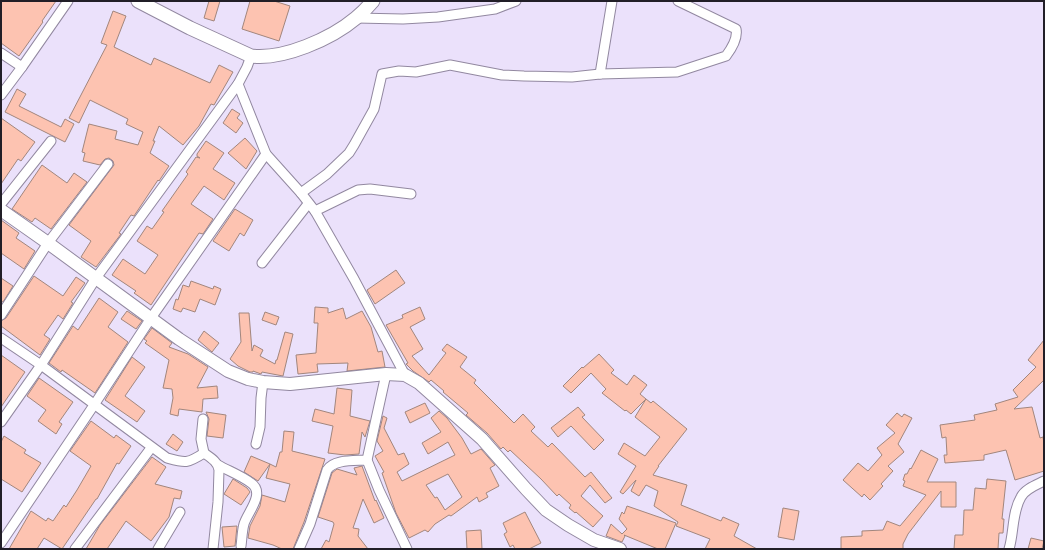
<svg xmlns="http://www.w3.org/2000/svg" width="1045" height="550" font-family="Inter,sans-serif">
<style>
.building{fill:#fdc3b1;stroke:#a2867d;fill-rule:evenodd}
.lines{fill:none;stroke-linecap:round;stroke-linejoin:round}
.minor-casing{stroke:#9288a0;stroke-width:11}
.tertiary-casing{stroke:#9288a0;stroke-width:14}
.secondary-casing{stroke:#9288a0;stroke-width:15}
.minor{stroke:#fff;stroke-width:9}
.tertiary{stroke:#fff;stroke-width:12}
.secondary{stroke:#fff;stroke-width:13}
</style>
<rect width="100%" height="100%" fill="#ebe1fb"/>
<!-- building -->
<g class="building">
<polygon points="1,1 56,1 42,21 43,22 19,56 1,43"/>
<polygon points="209,1 220,1 214,21 204,18"/>
<polygon points="250,1 274,1 290,6 279,41 242,29"/>
<polygon points="113,11 126,16 114,47 151,65 154,58 210,83 219,65 233,72 214,105 211,104 199,126 183,145 159,126 153,141 155,141 150,153 169,166 159,181 158,180 134,216 131,215 119,233 121,234 96,267 81,257 91,241 69,225 114,165 113,161 109,158 105,159 100,165 83,161 85,153 82,152 89,124 117,131 115,139 138,145 143,132 126,124 128,119 90,100 79,123 69,118 107,45 101,43"/>
<polygon points="17,89 26,94 19,106 61,127 65,119 74,124 65,142 5,112"/>
<polygon points="232,109 240,114 237,118 243,123 236,133 223,123"/>
<polygon points="1,118 35,142 21,161 18,159 1,184"/>
<polygon points="245,138 257,151 246,169 228,153"/>
<polygon points="206,141 224,153 213,169 235,183 224,200 204,186 191,204 213,219 203,234 199,233 151,305 134,293 136,291 112,275 123,259 145,274 158,255 137,241 147,226 152,229 164,212 162,211 188,174 186,172 196,157 200,158 197,156 197,154"/>
<polygon points="42,165 67,183 74,173 87,182 51,229 35,218 32,222 12,209"/>
<polygon points="235,209 253,220 244,236 240,233 229,251 213,241"/>
<polygon points="1,220 19,233 16,238 35,251 24,269 1,253"/>
<polygon points="396,270 405,283 375,304 367,290"/>
<polygon points="34,276 63,296 76,277 85,283 71,302 73,303 63,319 58,315 44,335 50,339 40,355 1,326 1,321 6,318"/>
<polygon points="1,278 13,286 3,302 1,301"/>
<polygon points="191,281 213,289 214,286 221,289 215,305 200,299 195,312 183,308 181,312 173,309 176,299 178,300 183,285 189,287"/>
<polygon points="99,298 118,312 108,327 128,342 95,393 62,370 61,372 49,363 73,326 78,330"/>
<polygon points="315,307 328,308 328,313 343,308 346,319 362,311 371,327 378,352 382,351 385,367 347,371 348,363 317,364 318,372 298,374 296,355 316,353 318,323 314,323"/>
<polygon points="420,307 425,319 410,327 423,349 412,356 429,375 446,353 442,350 447,344 467,357 460,367 476,380 474,383 514,423 523,414 535,427 531,431 548,447 552,443 585,477 591,472 612,498 605,503 590,485 581,496 603,516 593,527 576,512 575,513 569,508 571,505 559,494 557,496 541,479 510,450 508,452 503,447 501,449 487,433 466,415 468,413 443,392 444,391 431,380 429,382 413,371 406,364 408,363 386,325 403,318 402,315"/>
<polygon points="127,311 142,321 136,329 121,319"/>
<polygon points="265,312 279,317 276,325 262,320"/>
<polygon points="239,313 249,313 252,351 254,345 263,350 260,356 275,364 276,360 277,360 285,332 293,334 283,376 262,372 261,374 253,371 253,372 250,372 238,366 230,359 241,342"/>
<polygon points="152,328 172,343 169,347 188,354 208,367 197,388 217,386 218,398 203,399 202,412 179,409 178,416 170,414 173,398 172,389 163,388 169,360 145,343 147,341 144,339"/>
<polygon points="204,331 219,343 212,352 198,340"/>
<polygon points="1044,340 1044,380 1014,409 1032,407 1040,438 1043,437 1044,443 1044,471 1015,480 1006,450 984,455 984,460 945,463 944,455 947,455 946,437 942,438 940,425 975,420 974,415 997,410 995,404 1018,397 1013,390 1036,367 1028,360"/>
<polygon points="599,354 614,370 611,373 627,385 634,375 647,385 640,394 646,399 631,414 626,410 625,411 602,393 606,389 591,373 571,393 563,386 582,367 583,368"/>
<polygon points="1,355 25,372 1,407"/>
<polygon points="132,357 145,367 125,396 145,411 137,422 105,400"/>
<polygon points="39,378 73,402 59,422 62,424 56,434 38,421 46,410 27,396"/>
<polygon points="337,388 352,390 350,416 370,421 365,437 362,432 359,454 345,455 328,453 333,426 312,421 315,409 334,414"/>
<polygon points="646,399 651,403 653,401 687,429 658,466 659,466 653,475 687,485 681,505 721,521 723,517 739,524 734,536 757,549 705,549 710,539 676,526 678,522 654,506 658,491 646,485 639,496 631,491 636,480 623,494 620,492 636,466 618,454 624,443 645,456 660,437 635,417"/>
<polygon points="425,403 430,413 410,423 405,412"/>
<polygon points="578,407 585,415 582,417 604,440 594,450 571,426 558,437 551,428"/>
<path d="M 439,411 L 447,418 L 462,438 L 471,454 L 481,449 L 495,465 L 490,468 L 499,486 L 486,493 L 488,497 L 479,502 L 477,497 L 451,516 L 449,515 L 435,524 L 428,532 L 425,530 L 409,538 L 396,513 L 382,473 L 384,472 L 375,456 L 383,451 L 377,441 L 383,416 L 387,418 L 384,428 L 398,455 L 404,453 L 409,464 L 397,472 L 402,481 L 455,455 L 448,442 L 428,454 L 422,443 L 441,432 L 431,418 ZM 448,474 L 462,497 L 445,510 L 437,497 L 435,498 L 426,485 Z"/>
<polygon points="206,412 226,415 223,438 207,436 209,419"/>
<polygon points="897,413 902,417 904,414 912,418 898,444 904,452 888,466 893,471 881,484 883,486 870,500 864,494 862,497 843,480 858,463 868,471 882,455 877,448 895,433 886,425"/>
<polygon points="91,421 114,438 116,435 131,446 119,464 117,463 97,499 96,499 62,549 44,538 37,549 9,549 31,511 46,521 48,518 53,521 64,505 66,507 77,490 91,466 70,451"/>
<polygon points="284,431 294,432 292,451 325,459 304,522 293,549 282,549 273,545 248,538 250,526 260,506 262,495 285,502 290,484 266,478 270,464 276,467 280,452 282,452"/>
<polygon points="173,434 183,442 177,451 166,444"/>
<polygon points="4,436 26,450 24,453 41,463 22,492 1,479 1,442"/>
<polygon points="921,450 938,459 927,482 956,482 956,507 941,507 941,491 908,534 903,544 903,549 841,549 841,537 862,536 862,531 883,530 887,521 900,526 926,495 903,486 905,481 903,480 905,474 907,474 910,468 911,469"/>
<polygon points="251,456 270,464 258,481 244,472"/>
<polygon points="152,457 166,467 155,484 182,491 180,499 174,498 169,517 151,541 126,521 107,549 86,549 100,525"/>
<polygon points="362,466 375,501 376,500 384,518 374,523 363,499 353,528 359,529 358,536 368,549 321,549 326,540 329,542 334,524 333,522 318,517 332,473 337,469 357,475 354,468"/>
<polygon points="233,479 247,488 250,492 241,505 224,494"/>
<polygon points="987,479 1006,481 1002,519 1004,519 1003,533 999,533 998,549 954,549 955,535 963,535 964,510 973,510 975,488 986,489"/>
<polygon points="627,506 676,523 665,549 658,549 624,535 625,536 622,542 606,536 611,524 622,534 627,529 619,519 622,512 624,514"/>
<polygon points="783,508 799,511 794,540 778,537"/>
<polygon points="525,512 541,543 529,549 515,549 513,545 510,547 504,534 507,532 503,523"/>
<polygon points="237,526 235,546 224,547 222,527"/>
<polygon points="481,530 482,549 467,549 466,531"/>
<polygon points="1031,538 1044,541 1042,549 1028,549"/>
</g>
<g class="lines">
<defs>
<g id="minor">
<polyline points="356,18 403,19 438,17 495,9 516,1"/>
<polyline points="1,53 22,67"/>
<polyline points="600,74 612,1"/>
<polyline points="238,84 266,154 301,193 315,211 354,279 405,375"/>
<polyline points="1,95 22,67 68,1"/>
<path d="M 301,193 L 327,174 L 349,153 L 354,145 L 374,109 L 382,74 L 399,71 L 416,72 L 450,65 L 502,75 L 524,76 L 572,77 L 600,74 L 677,72 L 726,56 C 732,48 738,38 736,29 L 678,1"/>
<polyline points="1,204 51,141"/>
<polyline points="315,211 358,190 370,189 411,194"/>
<polyline points="262,263 308,204"/>
<polyline points="1,315 48,243 108,164"/>
<path d="M 1,338 L 41,365 L 167,458 C 185,463 187,464 204,453 L 201,439 L 203,419"/>
<polyline points="386,374 367,460 379,490 407,549"/>
<polyline points="1,422 41,365 96,278 238,84 247,67 251,56"/>
<polyline points="256,444 260,427 261,398 263,382"/>
<path d="M 204,453 C 211,458 218,462 219,470 L 218,502 L 213,549"/>
<path d="M 218,465 C 229,471 242,476 251,483 C 266,493 247,513 244,524 C 242,531 242,539 241,546"/>
<polyline points="1,543 94,405 151,318 266,154"/>
<polyline points="75,549 151,448"/>
<polyline points="158,549 180,512"/>
<path d="M 299,549 L 310,524 L 327,470 C 334,459 355,461 367,460"/>
<path d="M 1009,549 C 1014,533 1012,512 1021,497 C 1025,489 1036,485 1044,481"/>
</g>
<polyline id="tertiary" points="1,210 48,243 179,339 228,371 248,379 263,382 290,384 386,374 405,375 419,383 482,439 526,489 546,510 568,525 594,540 620,549"/>
<path id="secondary" d="M 138,1 L 190,28 L 251,56 C 283,60 331,39 356,18 C 362,13 368,7 373,1"/>
</defs>
<!-- minor casing -->
<use href="#minor" class="minor-casing"/>
<!-- tertiary casing -->
<use href="#tertiary" class="tertiary-casing"/>
<!-- secondary casing -->
<use href="#secondary" class="secondary-casing"/>
<!-- minor -->
<use href="#minor" class="minor"/>
<!-- tertiary -->
<use href="#tertiary" class="tertiary"/>
<!-- secondary -->
<use href="#secondary" class="secondary"/>
</g>
<!-- border -->
<rect width="1045" height="550" fill="none" stroke="#211e27" stroke-width="4"/>
</svg>
